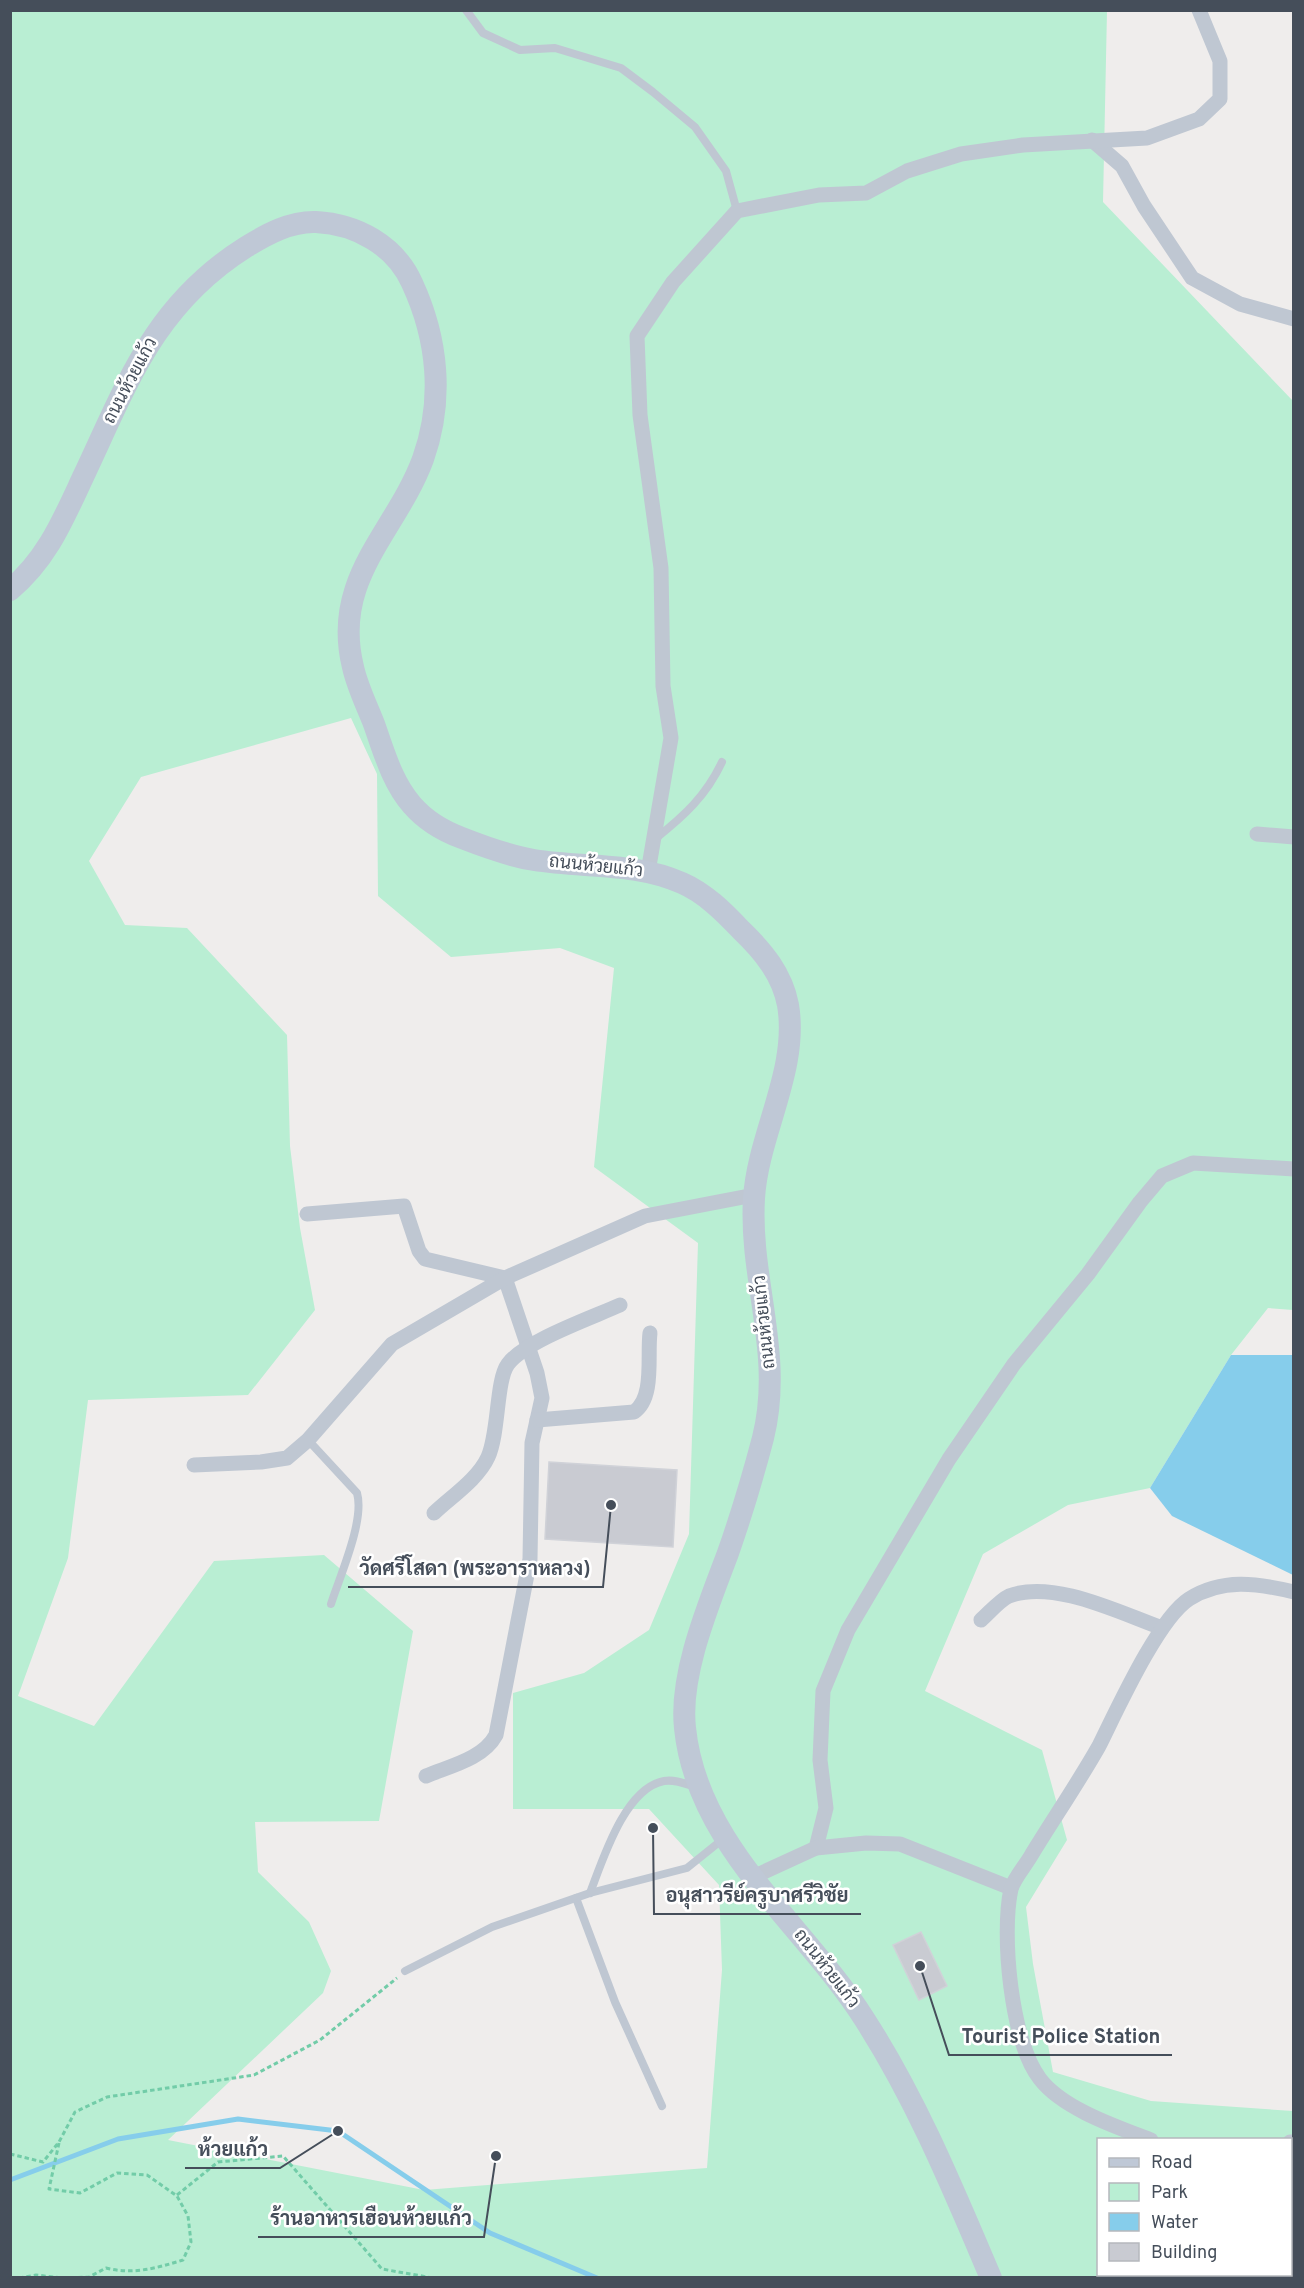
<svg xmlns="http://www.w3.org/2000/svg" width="1304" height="2288" font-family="Overpass,Sarabun,sans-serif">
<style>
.green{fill:#b9eed3;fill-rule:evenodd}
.water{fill:#86cdeb}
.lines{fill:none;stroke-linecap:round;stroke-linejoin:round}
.stream{stroke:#86cdeb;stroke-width:5}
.building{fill:#c9cbd2;stroke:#d0d2d8;stroke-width:1.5}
.path{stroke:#72cca8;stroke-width:3;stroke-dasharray:4.5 3;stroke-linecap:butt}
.lane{stroke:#bfc7d2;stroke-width:8}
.street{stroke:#bfc7d2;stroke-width:15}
.secondary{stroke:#bfc8d6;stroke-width:22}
.labels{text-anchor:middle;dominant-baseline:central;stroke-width:5;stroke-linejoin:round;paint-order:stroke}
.street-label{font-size:18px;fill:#454e5a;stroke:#fff}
.leader{fill:none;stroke:#454e5a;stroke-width:2}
.callout-dot{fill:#454e5a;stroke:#fff;stroke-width:2}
.callout-label{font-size:20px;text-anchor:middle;font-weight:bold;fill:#454e5a;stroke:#fff;stroke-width:5;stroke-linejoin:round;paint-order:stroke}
</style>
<rect width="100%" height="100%" fill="#efedec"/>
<!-- green -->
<path class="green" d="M 11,11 L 1107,11 L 1103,202 L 1293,401 L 1293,1310 L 1268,1308 L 1231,1355 L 1150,1488 L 1068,1505 L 983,1554 L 925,1691 L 1042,1750 L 1067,1840 L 1026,1907 L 1033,1964 L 1053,2072 L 1151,2101 L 1293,2111 L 1293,2250 L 1291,2252 L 1290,2140 L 1098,2140 L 1098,2274 L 1249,2275 L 1244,2278 L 11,2278 ZM 351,718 L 377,774 L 378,896 L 451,957 L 560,948 L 614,968 L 594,1167 L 698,1243 L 689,1534 L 649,1630 L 584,1673 L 513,1693 L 513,1809 L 649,1809 L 719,1885 L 722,1970 L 707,2168 L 424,2190 L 168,2140 L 323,1993 L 331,1971 L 309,1922 L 258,1872 L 255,1822 L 379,1821 L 413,1631 L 324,1555 L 214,1561 L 94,1726 L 18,1696 L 68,1558 L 88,1400 L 248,1395 L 315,1310 L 300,1228 L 290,1146 L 287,1035 L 187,928 L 125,925 L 89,861 L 141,777 Z"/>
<!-- water -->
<polygon class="water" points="1231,1355 1293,1355 1293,1575 1172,1516 1150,1488"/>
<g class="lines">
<!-- stream -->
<polyline class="stream" points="10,2180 118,2139 238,2119 338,2131 490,2233 597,2278"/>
</g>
<!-- building -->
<g class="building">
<polygon points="549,1462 677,1470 673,1547 545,1539"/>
<polygon points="921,1932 947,1986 919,2000 893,1945"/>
</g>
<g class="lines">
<!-- path -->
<g class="path">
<path d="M 59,2143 L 49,2189 L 80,2193 L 117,2173 L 147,2175 L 177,2196 L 188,2216 L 191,2242 L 183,2260 C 157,2268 133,2275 106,2268 L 89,2277 L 63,2278"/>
<polyline points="10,2154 43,2162 59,2142 75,2112 107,2097 254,2075 320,2040 397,1978"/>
<polyline points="177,2195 218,2162 283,2156 382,2269 433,2278"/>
<polyline points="19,2278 36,2275 62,2278"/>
</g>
<!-- lane -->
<g class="lane">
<polyline points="466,10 483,33 520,50 555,48 621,68 653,92 695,127 726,171 737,211"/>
<path d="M 655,839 C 684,816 706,796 722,762"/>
<path d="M 308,1440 L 357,1493 C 365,1520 340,1576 331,1604"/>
<path d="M 590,1893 C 603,1859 625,1788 664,1781 C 675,1779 686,1784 696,1787"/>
<polyline points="576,1898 615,2002 662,2106"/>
<polyline points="405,1971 492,1927 590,1893 687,1868 723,1839"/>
</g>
<!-- street -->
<g class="street">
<polyline points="1092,140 1122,166 1144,206 1192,278 1240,304 1294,319"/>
<polyline points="1257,834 1294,837"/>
<polyline points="648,872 671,738 663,686 661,568 640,415 637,336 673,282 737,211 819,195 866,193 907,171 961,154 1023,145 1147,138 1199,119 1220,99 1220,61 1199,10"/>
<path d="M 307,1214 L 404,1206 L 419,1251 L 425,1259 L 505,1278 L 537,1373 L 542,1398 L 532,1443 L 530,1559 L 496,1735 C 483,1759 450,1766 426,1776"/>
<path d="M 537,1420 L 634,1412 C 655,1398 647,1355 650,1333"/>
<polyline points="194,1465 261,1462 287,1458 308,1440 392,1344 505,1278 645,1216 754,1195"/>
<path d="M 434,1513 C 452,1496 478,1479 488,1457 C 499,1433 496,1380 508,1364 C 525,1341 591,1318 620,1305"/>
<path d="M 981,1620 C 989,1613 1000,1600 1009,1596 C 1053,1579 1120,1613 1162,1628"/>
<polyline points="816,1848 826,1808 820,1760 823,1691 848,1630 949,1459 1014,1364 1088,1274 1140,1202 1162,1176 1193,1163 1294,1169"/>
<polyline points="753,1877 816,1848 866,1843 900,1844 1011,1888"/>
<path d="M 1151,2140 C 1117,2127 1063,2109 1040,2079 C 1011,2042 1001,1934 1011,1889 C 1014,1878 1026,1865 1032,1854 C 1054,1818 1078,1783 1099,1746 C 1117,1710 1158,1619 1189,1599 C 1222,1578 1257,1583 1294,1592"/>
<polyline points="1290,2142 1294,2142"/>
</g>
<!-- secondary -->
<path class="secondary" d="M 10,590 C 47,559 63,520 83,477 C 127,384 154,305 246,247 C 267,234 291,221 316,222 C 356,224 395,245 412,283 C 438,339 444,400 423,459 C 396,532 331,578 353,667 C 357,686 367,706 374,724 C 384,752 392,782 412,805 C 425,820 443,831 462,838 C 485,847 509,856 534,860 C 584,868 635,862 682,883 C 705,893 724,912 741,930 C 763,951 782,974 788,1005 C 799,1070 758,1134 754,1198 C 749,1280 784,1354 763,1438 C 753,1476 741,1516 728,1553 C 709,1604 679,1674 685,1728 C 697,1847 805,1925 865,2020 C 917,2101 953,2189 991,2278"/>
</g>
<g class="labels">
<!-- street labels -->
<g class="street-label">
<text transform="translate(131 381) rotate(-62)">ถนนห้วยแก้ว</text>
<text transform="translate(596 867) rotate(6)">ถนนห้วยแก้ว</text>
<text transform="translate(765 1322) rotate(-96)">ถนนห้วยแก้ว</text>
<text transform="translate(826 1969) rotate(52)">ถนนห้วยแก้ว</text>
</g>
</g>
<!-- callouts -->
<path class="leader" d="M611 1505L603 1587H348M653 1828L654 1914H861M920 1966L949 2055H1172M338 2131L280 2168H185M496 2156L484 2237H258"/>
<g class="callout-dot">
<circle cx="611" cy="1505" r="6"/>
<circle cx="653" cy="1828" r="6"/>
<circle cx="920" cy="1966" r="6"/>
<circle cx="338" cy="2131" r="6"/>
<circle cx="496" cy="2156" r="6"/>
</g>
<g class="callout-label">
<text x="475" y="1575">วัดศรีโสดา (พระอาราหลวง)</text>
<text x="757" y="1902">อนุสาวรีย์ครูบาศรีวิชัย</text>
<text x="1061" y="2043">Tourist Police Station</text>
<text x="233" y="2156">ห้วยแก้ว</text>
<text x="371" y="2225">ร้านอาหารเฮือนห้วยแก้ว</text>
</g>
<!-- border -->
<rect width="1304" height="2288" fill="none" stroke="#454e5a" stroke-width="24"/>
<!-- legend -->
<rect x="1097" y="2138" width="195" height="138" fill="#ffffff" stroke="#b5b8bd" stroke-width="1.5"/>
<rect x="1109" y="2158" width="30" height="9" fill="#bfc8d6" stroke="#b5b8bd" stroke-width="1.5"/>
<text x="1151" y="2168" font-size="18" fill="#454e5a">Road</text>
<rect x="1109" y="2183" width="30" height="18" fill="#b9eed3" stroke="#b5b8bd" stroke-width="1.5"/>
<text x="1151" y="2198" font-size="18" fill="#454e5a">Park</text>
<rect x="1109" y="2213" width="30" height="18" fill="#86cdeb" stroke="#b5b8bd" stroke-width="1.5"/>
<text x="1151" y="2228" font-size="18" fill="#454e5a">Water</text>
<rect x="1109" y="2243" width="30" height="18" fill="#c9cbd2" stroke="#b5b8bd" stroke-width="1.5"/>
<text x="1151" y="2258" font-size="18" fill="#454e5a">Building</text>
</svg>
